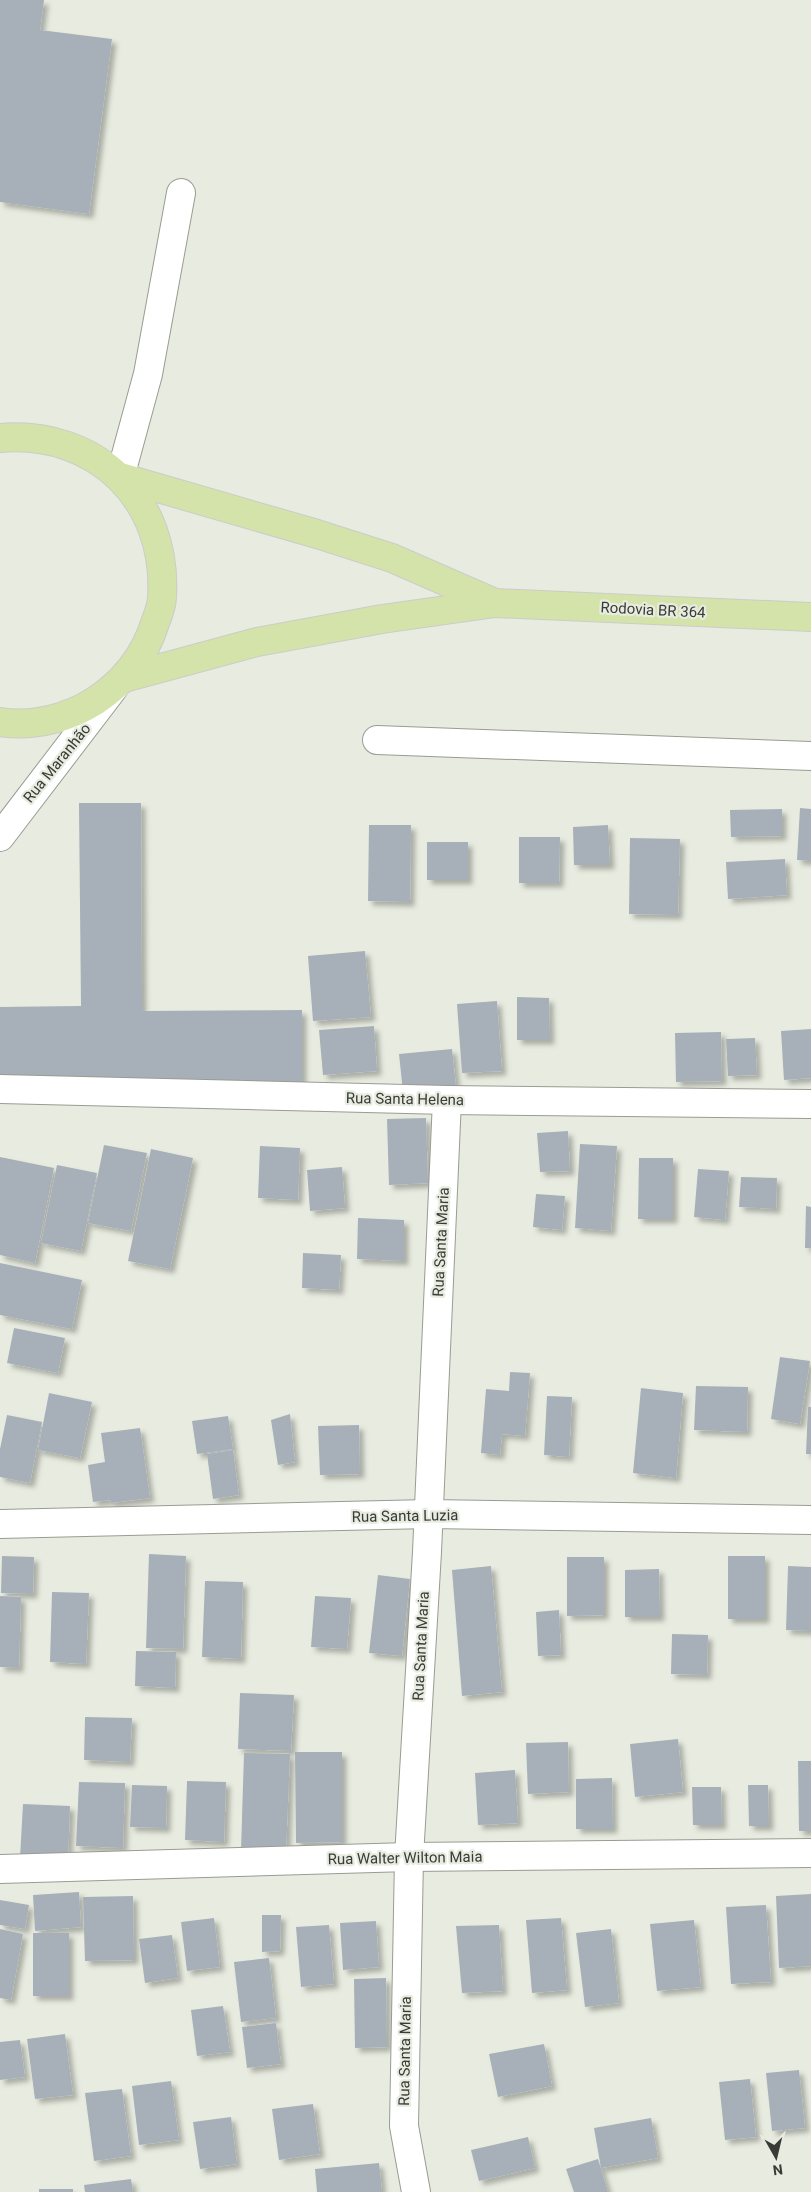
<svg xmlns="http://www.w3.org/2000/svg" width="811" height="2192" font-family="Roboto,sans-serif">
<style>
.building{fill:#a7b0b9;filter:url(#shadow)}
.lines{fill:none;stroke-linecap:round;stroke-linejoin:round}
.minor-casing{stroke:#989c91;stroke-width:30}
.tertiary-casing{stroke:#989c91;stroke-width:30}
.primary-casing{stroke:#cccccb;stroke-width:30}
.minor{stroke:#fff;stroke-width:28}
.tertiary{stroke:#fff;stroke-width:28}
.primary{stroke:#d3e3a9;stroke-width:28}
.labels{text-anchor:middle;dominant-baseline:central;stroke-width:4.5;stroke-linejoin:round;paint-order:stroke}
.street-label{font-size:15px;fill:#393b36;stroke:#e8ece0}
</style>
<defs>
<filter id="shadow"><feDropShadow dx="4.5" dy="4.5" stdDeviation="2.5" flood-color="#0004"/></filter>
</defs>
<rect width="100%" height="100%" fill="#e8ece0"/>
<!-- building -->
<g class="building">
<polygon points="0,0 44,0 40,30 112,39 89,214 0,202"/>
<polygon points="79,803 141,803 142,1011 302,1010 302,1082 0,1084 0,1007 81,1006"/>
<polygon points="800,808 811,809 811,861 797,860"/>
<polygon points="782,809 782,836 731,837 730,810"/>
<polygon points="369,825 411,825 410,902 368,901"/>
<polygon points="608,825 610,865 574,865 573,827"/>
<polygon points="519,837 560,837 559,883 519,883"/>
<polygon points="630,838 680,839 678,915 629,914"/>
<rect x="427" y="842" width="41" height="38"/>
<polygon points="785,859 787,895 728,899 726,862"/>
<polygon points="365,951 371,1017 313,1021 308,956"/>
<polygon points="517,997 549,998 550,1040 517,1040"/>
<polygon points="497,1001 502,1071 462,1073 457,1004"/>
<polygon points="374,1026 377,1071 323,1075 319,1030"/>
<polygon points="811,1029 811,1078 784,1080 781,1031"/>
<polygon points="721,1032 722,1081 676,1082 675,1033"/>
<polygon points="755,1038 757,1075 728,1076 726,1039"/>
<polygon points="452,1049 456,1087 403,1092 399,1054"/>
<polygon points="426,1118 428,1183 389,1185 387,1119"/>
<polygon points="568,1131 570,1171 540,1172 537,1133"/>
<polygon points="580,1144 617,1146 611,1231 575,1228"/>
<polygon points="104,1145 147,1153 131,1231 88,1223"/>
<polygon points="260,1146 300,1148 298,1200 258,1198"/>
<polygon points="151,1149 193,1158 170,1269 128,1261"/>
<polygon points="0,1157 54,1168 35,1263 0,1255"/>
<polygon points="639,1158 673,1158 673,1219 638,1219"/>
<polygon points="57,1165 97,1173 81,1251 41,1243"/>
<polygon points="342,1167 345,1208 310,1211 307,1170"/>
<polygon points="698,1169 729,1171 725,1220 694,1217"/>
<polygon points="741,1177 777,1178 776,1209 739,1207"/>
<polygon points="536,1194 565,1196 562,1230 533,1227"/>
<polygon points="806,1206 811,1207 811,1248 805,1248"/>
<polygon points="358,1218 404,1220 404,1261 357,1259"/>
<polygon points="303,1253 341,1255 339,1290 302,1288"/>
<polygon points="0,1263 82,1280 72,1329 0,1315"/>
<polygon points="14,1328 65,1338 58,1373 7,1363"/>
<polygon points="780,1357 810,1361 800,1424 771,1419"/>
<polygon points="510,1372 530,1373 525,1436 502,1434 500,1455 481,1453 486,1389 509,1391"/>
<polygon points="696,1386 748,1387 747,1432 694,1430"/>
<polygon points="641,1388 683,1393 676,1478 633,1473"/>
<polygon points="49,1393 92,1402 80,1458 38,1450"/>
<polygon points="547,1396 572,1397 569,1457 544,1455"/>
<polygon points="808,1407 811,1407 811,1454 806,1454"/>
<polygon points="290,1414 295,1462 278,1465 271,1420"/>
<polygon points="7,1415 42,1422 30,1483 0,1477 0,1449"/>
<polygon points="228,1416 233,1449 197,1454 192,1421"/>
<polygon points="359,1425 360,1474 320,1475 318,1426"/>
<polygon points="140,1428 150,1498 111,1503 110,1500 93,1502 88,1465 105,1462 101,1433"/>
<polygon points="233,1450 239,1495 213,1499 207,1454"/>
<polygon points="149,1554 186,1556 183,1649 146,1648"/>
<polygon points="2,1556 34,1557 33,1594 1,1593"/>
<rect x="728" y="1556" width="37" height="63"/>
<polygon points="567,1557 604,1557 604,1615 567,1616"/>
<polygon points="491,1566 502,1692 462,1696 452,1570"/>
<polygon points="788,1566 811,1567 811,1631 786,1630"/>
<polygon points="659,1569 660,1617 625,1617 625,1570"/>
<polygon points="378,1575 410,1579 402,1656 369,1653"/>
<polygon points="205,1581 243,1582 241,1659 202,1657"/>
<polygon points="52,1592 89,1593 86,1664 50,1662"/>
<polygon points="0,1596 21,1597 19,1668 0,1667"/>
<polygon points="315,1596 351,1598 347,1649 311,1647"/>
<polygon points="559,1610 561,1655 538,1656 536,1612"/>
<polygon points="672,1634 708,1635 707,1675 671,1674"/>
<polygon points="136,1651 176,1652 175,1688 135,1686"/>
<polygon points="240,1693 294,1695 291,1751 238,1749"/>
<polygon points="85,1717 132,1718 130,1762 84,1760"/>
<polygon points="678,1739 683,1792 635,1797 630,1744"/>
<polygon points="568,1742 569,1792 528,1794 526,1743"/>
<polygon points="295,1752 342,1752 342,1842 296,1843"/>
<polygon points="244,1753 290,1754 286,1852 241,1851"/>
<polygon points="798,1761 811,1761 811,1831 799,1831"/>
<polygon points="515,1770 518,1823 478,1825 475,1773"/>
<polygon points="612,1778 613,1829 576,1829 576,1779"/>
<polygon points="187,1781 226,1782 224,1842 185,1840"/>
<polygon points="79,1782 125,1783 123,1848 76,1846"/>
<polygon points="132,1785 167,1786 166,1828 130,1827"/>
<polygon points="748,1785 768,1785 769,1826 749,1826"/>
<polygon points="692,1787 721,1787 722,1825 693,1825"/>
<polygon points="23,1804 70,1806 68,1860 20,1858"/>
<polygon points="79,1892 81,1927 35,1931 33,1895"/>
<polygon points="811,1894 811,1966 779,1968 776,1896"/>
<polygon points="133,1896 134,1960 85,1961 83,1897"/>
<polygon points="0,1900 29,1905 25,1929 0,1925"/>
<polygon points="766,1905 771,1982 731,1984 726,1907"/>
<polygon points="262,1915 281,1915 280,1951 262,1952"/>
<polygon points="214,1918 220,1967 187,1971 181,1922"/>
<polygon points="561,1918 567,1990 532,1993 526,1920"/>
<polygon points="694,1920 701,1987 657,1991 650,1924"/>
<polygon points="376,1921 379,1967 343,1970 340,1923"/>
<polygon points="329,1925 334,1984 301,1987 296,1927"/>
<polygon points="499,1925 503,1991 462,1993 456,1926"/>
<polygon points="0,1929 23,1934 11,2000 0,1998"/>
<polygon points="611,1929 619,2003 585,2007 576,1933"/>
<rect x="33" y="1933" width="36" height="63"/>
<polygon points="172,1935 178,1978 145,1983 139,1939"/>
<polygon points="269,1958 276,2018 241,2022 234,1962"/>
<polygon points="386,1978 387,2047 355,2048 354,1979"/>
<polygon points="223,2006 230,2052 197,2056 191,2010"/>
<polygon points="276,2023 281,2064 247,2068 242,2027"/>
<polygon points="65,2034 73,2095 35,2099 27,2039"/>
<polygon points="20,2040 25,2077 0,2080 0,2042"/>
<polygon points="544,2044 552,2086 498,2097 489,2054"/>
<polygon points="799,2070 805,2128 772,2131 766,2073"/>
<polygon points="750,2079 756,2137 725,2140 719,2082"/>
<polygon points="171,2081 179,2140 139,2145 132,2086"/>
<polygon points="122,2089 131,2156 94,2161 85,2093"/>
<polygon points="313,2104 320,2154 279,2160 272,2109"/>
<polygon points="231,2117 237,2164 200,2169 193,2122"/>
<polygon points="651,2118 658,2158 601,2168 594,2128"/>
<polygon points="528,2137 535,2168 479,2181 471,2150"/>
<polygon points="598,2159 608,2192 574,2192 566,2169"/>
<polygon points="379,2163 382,2192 317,2192 315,2169"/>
<polygon points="131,2179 133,2192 85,2192 84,2185"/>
<rect x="39" y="2189" width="34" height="3"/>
</g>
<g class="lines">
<defs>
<g id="minor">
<polyline points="120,477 148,374 181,193"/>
<polyline points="377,740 811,756"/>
<polyline points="0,1089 447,1100 811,1104"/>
<polyline points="0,1524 429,1514 811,1520"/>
<polyline points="0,1869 409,1857 811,1853"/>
<polyline points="416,2192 404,2126 409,1857 427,1552 447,1100"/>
</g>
<polyline id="tertiary" points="0,837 113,689"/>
<g id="primary">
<path d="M 0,438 C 97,430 168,500 162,597 C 162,606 158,615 155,623 C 135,688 68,732 0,722"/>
<polyline points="120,477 317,534 392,558 495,603"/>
<polyline points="124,678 257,642 382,619 495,603 811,617"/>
</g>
</defs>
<!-- minor casing -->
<use href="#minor" class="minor-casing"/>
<!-- tertiary casing -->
<use href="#tertiary" class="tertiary-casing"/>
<!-- primary casing -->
<use href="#primary" class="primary-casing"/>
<!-- minor -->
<use href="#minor" class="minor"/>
<!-- tertiary -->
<use href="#tertiary" class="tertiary"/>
<!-- primary -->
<use href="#primary" class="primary"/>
</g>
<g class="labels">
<!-- street labels -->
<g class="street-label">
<text transform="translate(653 610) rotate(3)">Rodovia BR 364</text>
<text transform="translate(57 763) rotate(-51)">Rua Maranhão</text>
<text transform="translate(405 1099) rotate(1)">Rua Santa Helena</text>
<text transform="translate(441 1242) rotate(-87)">Rua Santa Maria</text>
<text transform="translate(405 1516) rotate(-1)">Rua Santa Luzia</text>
<text transform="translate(421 1646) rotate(-87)">Rua Santa Maria</text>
<text transform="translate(405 1858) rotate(-1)">Rua Walter Wilton Maia</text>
<text transform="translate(405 2051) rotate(-89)">Rua Santa Maria</text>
</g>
</g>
<!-- north arrow -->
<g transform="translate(776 2157) rotate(172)" stroke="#e8ece0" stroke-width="4" paint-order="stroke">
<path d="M0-4L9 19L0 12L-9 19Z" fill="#393b36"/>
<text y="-8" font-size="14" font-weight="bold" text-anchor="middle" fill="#393b36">N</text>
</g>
</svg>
